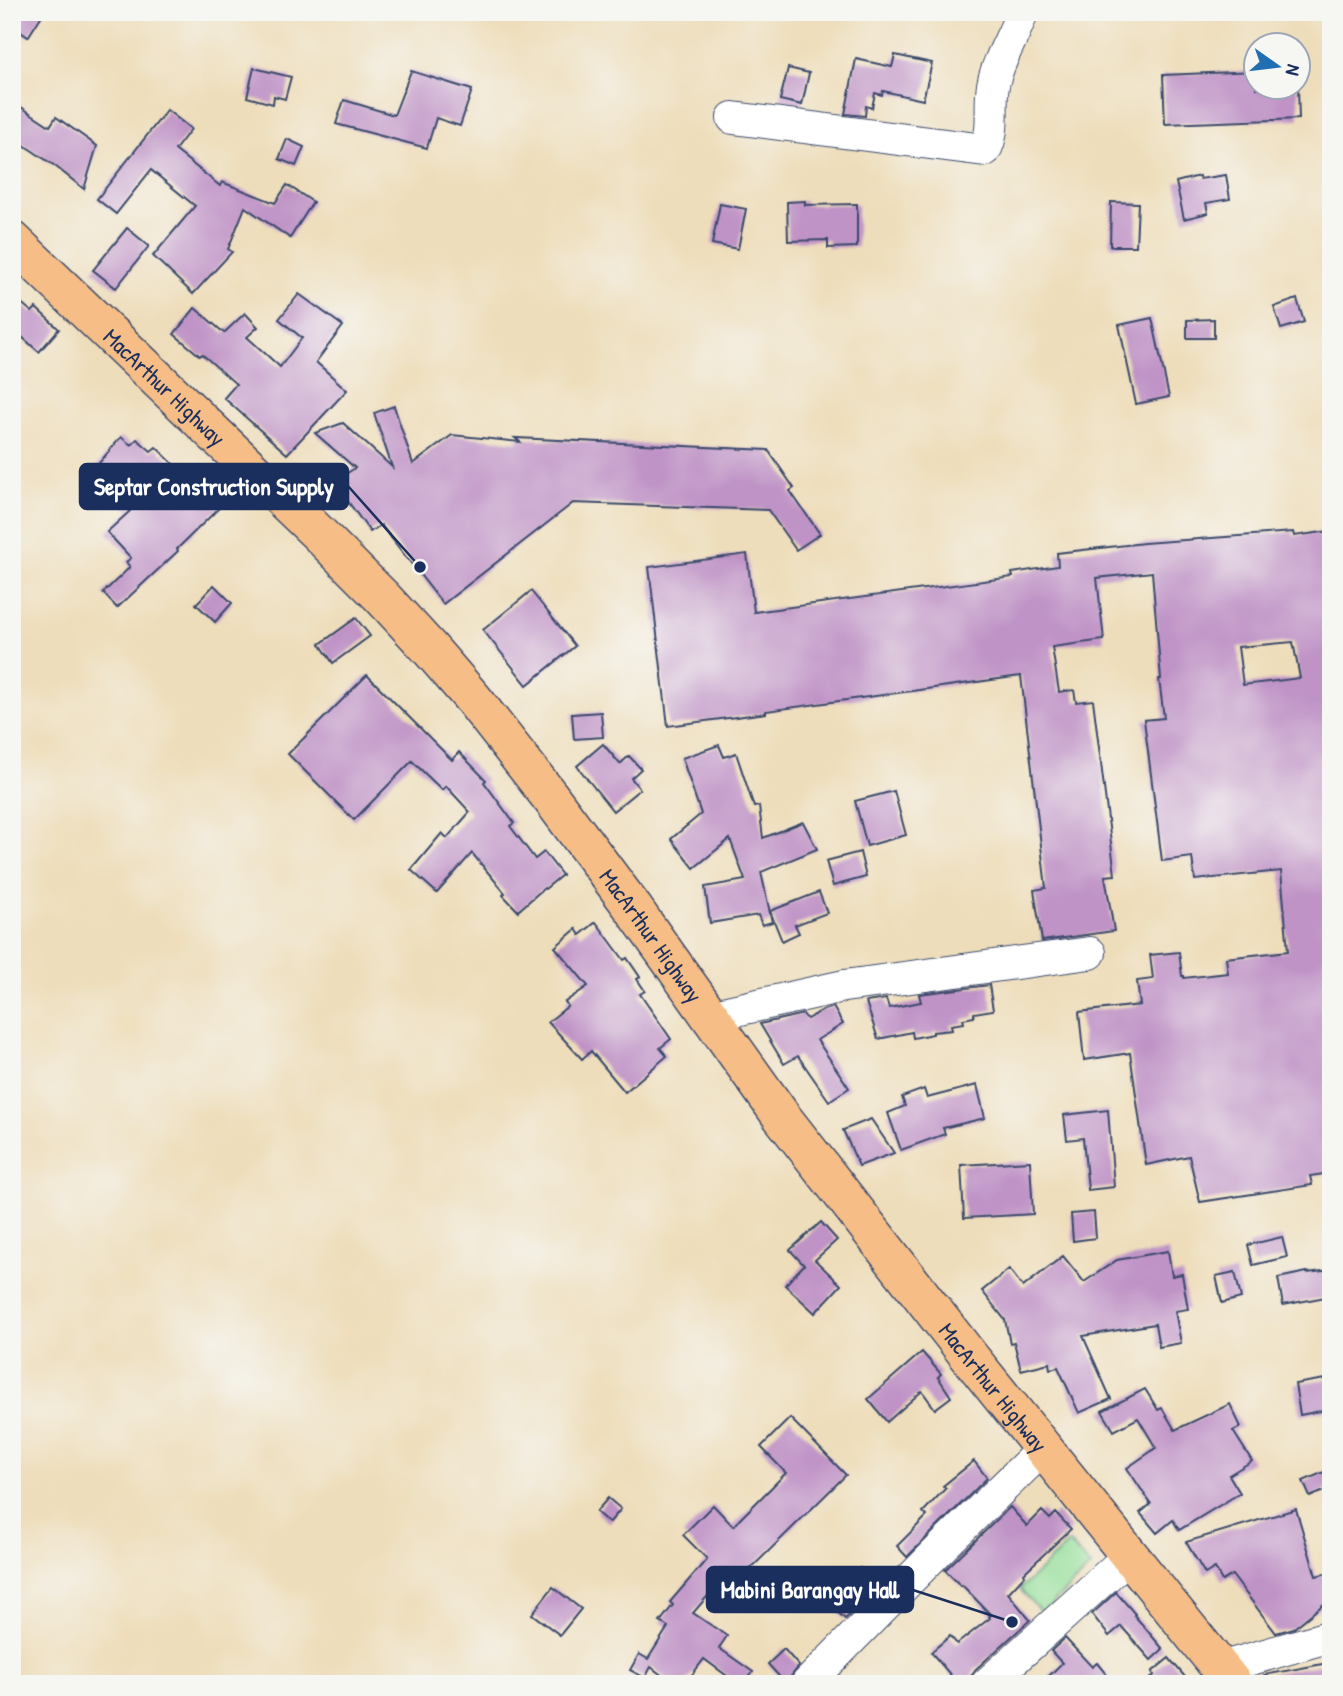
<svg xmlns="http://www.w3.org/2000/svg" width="1343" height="1696" font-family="'Patrick Hand',sans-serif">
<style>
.green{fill:#95df9a;stroke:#58877c;stroke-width:2}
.building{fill:#bf93c6;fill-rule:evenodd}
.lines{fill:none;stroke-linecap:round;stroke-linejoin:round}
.minor-casing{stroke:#3b496c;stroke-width:34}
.highway-casing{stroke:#3b496c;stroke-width:41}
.minor{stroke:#fff;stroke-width:32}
.highway{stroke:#f6be86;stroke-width:38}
.labels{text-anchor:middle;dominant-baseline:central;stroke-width:5;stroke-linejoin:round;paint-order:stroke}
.street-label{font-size:23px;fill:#1b2f5e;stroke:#f6f6f2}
.leader{fill:none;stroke:#1b2f5e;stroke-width:2.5}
.callout-dot{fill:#1b2f5e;stroke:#f6f6f2;stroke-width:2.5}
.callout{fill:#1b2f5e;stroke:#1b2f5e;stroke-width:2.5}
.callout-label{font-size:24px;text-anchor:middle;font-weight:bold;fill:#fff}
</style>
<rect width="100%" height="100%" fill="#f6f6f2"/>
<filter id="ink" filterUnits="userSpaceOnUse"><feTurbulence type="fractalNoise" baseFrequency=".0143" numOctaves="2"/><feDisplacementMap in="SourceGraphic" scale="14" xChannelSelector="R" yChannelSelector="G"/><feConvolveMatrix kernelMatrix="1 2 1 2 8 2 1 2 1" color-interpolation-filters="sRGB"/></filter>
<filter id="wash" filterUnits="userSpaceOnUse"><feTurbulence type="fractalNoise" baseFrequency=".00686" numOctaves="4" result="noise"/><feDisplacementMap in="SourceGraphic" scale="28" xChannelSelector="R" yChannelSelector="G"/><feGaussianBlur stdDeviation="1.57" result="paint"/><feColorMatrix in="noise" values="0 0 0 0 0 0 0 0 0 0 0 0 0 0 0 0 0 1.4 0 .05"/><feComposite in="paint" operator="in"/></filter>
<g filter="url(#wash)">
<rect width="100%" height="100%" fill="#eeddba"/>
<!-- green -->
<polygon class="green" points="1069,1543 1091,1567 1042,1613 1020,1589"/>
<g id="blocks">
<!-- building -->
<g class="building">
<polygon points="12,12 44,12 28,37 12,26"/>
<polygon points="895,55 932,63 923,100 883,91 882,95 875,93 872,108 866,106 865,116 845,114 856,59 892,67"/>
<polygon points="254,68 291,77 285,99 274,96 273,104 247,97"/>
<polygon points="788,68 809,73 802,105 780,100"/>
<polygon points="411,71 472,90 460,126 436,118 427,148 336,124 344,100 394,115"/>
<polygon points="1256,71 1256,88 1298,88 1299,119 1165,124 1163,75"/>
<polygon points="12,101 50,126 56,117 97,146 84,189 55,166 12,137"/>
<polygon points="167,110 191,129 175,150 220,186 222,182 275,203 287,185 313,202 290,238 245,207 228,249 232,252 193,294 153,256 195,206 151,170 116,214 97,199"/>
<polygon points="287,139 304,147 296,166 279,159"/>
<polygon points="1226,175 1230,199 1206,203 1208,213 1184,219 1176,182 1199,176 1200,179"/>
<polygon points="805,201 805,205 857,204 857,247 828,248 828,240 788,241 787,202"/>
<polygon points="1111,202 1138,203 1136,246 1110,246"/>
<polygon points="720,204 746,209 738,249 712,244"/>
<polygon points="127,228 149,246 116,288 93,270"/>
<polygon points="299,294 343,326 316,362 347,390 287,454 224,398 236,384 202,354 200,356 174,334 195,308 224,333 245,313 258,327 247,337 280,367 302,338 279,319"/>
<polygon points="12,295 32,312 36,308 59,329 39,352 12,328"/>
<polygon points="1297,299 1304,322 1281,329 1274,307"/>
<polygon points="1152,318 1169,397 1136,404 1119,325"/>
<polygon points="1214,319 1214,338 1187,338 1187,320"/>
<polygon points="394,406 413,464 452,435 520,442 515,438 768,450 794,488 790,491 820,534 796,550 768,510 573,503 443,604 381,525 370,532 334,482 355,468 315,433 343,423 392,467 374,413"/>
<polygon points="121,437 131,445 137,439 151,451 156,447 191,481 195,477 222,505 177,549 178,551 117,608 103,593 130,567 126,562 131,558 107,532 130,511 89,475"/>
<path d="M 1331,531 L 1331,1173 L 1310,1176 L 1312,1185 L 1200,1202 L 1189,1156 L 1146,1165 L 1130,1053 L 1084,1060 L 1079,1012 L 1140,1005 L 1137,981 L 1153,979 L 1150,955 L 1179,952 L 1182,976 L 1184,976 L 1184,978 L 1228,973 L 1226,958 L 1288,951 L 1281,871 L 1195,880 L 1192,857 L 1162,861 L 1144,720 L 1164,718 L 1159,679 L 1161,679 L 1152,572 L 1097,578 L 1104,640 L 1052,647 L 1059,692 L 1074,690 L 1076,702 L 1093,700 L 1115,875 L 1105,876 L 1114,931 L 1042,941 L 1034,890 L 1046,888 L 1021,676 L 766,711 L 766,713 L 668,726 L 649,567 L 747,554 L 754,612 L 1013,577 L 1012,573 L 1058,566 L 1057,553 L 1144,543 L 1293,532 L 1294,536 ZM 1293,642 L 1300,678 L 1243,685 L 1238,647 Z"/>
<polygon points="214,585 232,603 215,622 196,604"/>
<polygon points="531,591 575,646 527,685 483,630"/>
<polygon points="356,618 370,636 333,663 320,644"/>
<polygon points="367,675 452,760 459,752 486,780 484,782 514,823 510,826 535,859 544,852 562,875 545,889 544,888 518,911 503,895 505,893 472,853 437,893 411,870 442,833 447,838 470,812 446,786 442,790 412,761 354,820 288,754"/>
<polygon points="601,712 603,737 574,739 572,714"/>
<polygon points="603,744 620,764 629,756 641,769 631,778 640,789 613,811 577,766"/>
<polygon points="719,745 724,757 736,753 754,807 759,806 763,838 803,822 817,849 761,872 772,922 762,925 758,915 710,923 705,887 745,880 730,839 694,868 671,839 701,814 682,758"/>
<polygon points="894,791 906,835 867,846 855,801"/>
<polygon points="860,852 866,877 833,886 826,861"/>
<polygon points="819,892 827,913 795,925 799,933 782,941 770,911"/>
<polygon points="596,922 624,960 627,958 640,977 637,979 645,991 640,994 671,1039 660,1048 667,1056 625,1092 591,1051 582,1059 548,1022 568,1006 565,1002 588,986 555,947 576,929 580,935"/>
<polygon points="989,985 993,1010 974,1013 974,1017 963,1019 964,1023 951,1025 952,1030 933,1032 933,1034 913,1038 912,1032 878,1039 866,1002 886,999 889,1008 921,1002 919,994"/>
<polygon points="833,1007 843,1024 817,1040 849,1088 829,1101 798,1056 784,1064 760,1024 803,1014 807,1019 823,1010"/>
<polygon points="977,1085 985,1118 943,1128 945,1134 901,1150 888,1113 905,1106 902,1097 924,1089 927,1098"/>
<polygon points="1108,1110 1114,1187 1088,1190 1083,1138 1067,1140 1064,1115"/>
<polygon points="871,1119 894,1153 859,1166 843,1130"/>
<polygon points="1030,1161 1033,1214 964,1218 961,1165"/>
<polygon points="1094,1212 1096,1238 1073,1241 1071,1214"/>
<polygon points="821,1222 837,1240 815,1260 841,1285 815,1313 785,1285 804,1265 790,1250"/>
<polygon points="1282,1237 1287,1257 1253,1265 1248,1245"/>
<polygon points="1168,1251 1172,1276 1182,1274 1188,1309 1175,1311 1181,1343 1159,1347 1155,1324 1083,1336 1111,1399 1079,1413 1058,1367 1050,1369 1049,1363 1021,1370 1014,1342 1010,1343 1005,1320 982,1291 1009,1269 1023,1287 1063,1256 1084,1282 1117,1260"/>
<polygon points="1331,1270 1331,1296 1283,1305 1278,1278 1307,1272 1307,1273"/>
<polygon points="1235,1272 1241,1298 1222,1303 1216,1276"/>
<polygon points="922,1352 941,1374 938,1377 951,1397 935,1409 922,1391 887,1422 868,1399"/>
<polygon points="1331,1378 1331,1409 1300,1415 1295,1384"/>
<polygon points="1145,1389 1158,1410 1162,1408 1175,1430 1230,1404 1241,1427 1233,1431 1252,1461 1229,1475 1240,1493 1179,1530 1173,1520 1157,1533 1140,1513 1151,1504 1127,1468 1156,1448 1138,1418 1114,1431 1102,1411"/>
<polygon points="790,1418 846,1475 733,1586 724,1577 693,1613 727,1636 719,1648 753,1672 744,1684 738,1684 704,1659 685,1684 673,1684 651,1667 645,1678 630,1670 639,1654 648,1659 668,1627 660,1622 673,1605 670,1602 707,1559 683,1535 713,1505 733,1526 786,1473 761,1447"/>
<polygon points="974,1461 987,1478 907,1557 897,1546 927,1516 923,1512 946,1488 943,1486"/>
<polygon points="1331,1469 1331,1488 1310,1497 1303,1481"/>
<polygon points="608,1498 621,1509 609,1523 596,1512"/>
<polygon points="1010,1507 1027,1526 1042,1511 1050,1519 1056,1513 1071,1529 1024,1573 1025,1575 1008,1593 1030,1620 975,1670 970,1678 969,1684 958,1684 931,1652 950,1636 957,1644 990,1618 989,1616 991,1615 962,1585 961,1586 945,1570"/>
<polygon points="1296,1509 1316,1576 1331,1572 1331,1603 1324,1604 1294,1628 1276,1633 1232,1575 1222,1581 1215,1568 1205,1574 1186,1542"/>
<polygon points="860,1568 880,1584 845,1619 833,1608 848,1591 844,1588"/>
<polygon points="553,1587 581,1609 560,1635 532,1614"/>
<polygon points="1116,1592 1135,1614 1134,1615 1163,1649 1151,1660 1121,1626 1109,1636 1092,1614"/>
<polygon points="1065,1638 1092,1667 1097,1663 1114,1684 1041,1684 1062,1663 1051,1651"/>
<polygon points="784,1649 799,1666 789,1679 789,1684 786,1684 768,1664"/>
<polygon points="1169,1658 1191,1684 1145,1684 1154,1675 1152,1672"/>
<polygon points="1328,1663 1331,1682 1320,1684 1264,1684 1264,1675"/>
</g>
</g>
</g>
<g filter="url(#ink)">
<use href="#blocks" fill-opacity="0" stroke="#3b496c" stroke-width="2"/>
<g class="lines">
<defs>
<g id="minor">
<path d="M 733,118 L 985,150 C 996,129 989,107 993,85 C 998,59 1014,37 1022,12"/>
<polyline points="709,1016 844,986 1090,953"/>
<polyline points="1220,1668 1331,1636"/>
<polyline points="807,1684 944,1545 1043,1449"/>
<polyline points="987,1684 1130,1555"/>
</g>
<g id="highway">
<path id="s1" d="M 12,240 L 316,531 L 382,597 L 430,649 L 474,700 L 551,798 L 633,908 L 782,1117 L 968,1355 L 1233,1684"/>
</g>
</defs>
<!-- minor casing -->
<use href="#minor" class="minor-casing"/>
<!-- highway casing -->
<use href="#highway" class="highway-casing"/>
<!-- minor -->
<use href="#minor" class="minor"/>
<!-- highway -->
<use href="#highway" class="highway"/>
</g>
</g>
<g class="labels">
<!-- street labels -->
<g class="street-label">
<text stroke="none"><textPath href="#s1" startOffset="212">MacArthur Highway</textPath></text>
<text stroke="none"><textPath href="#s1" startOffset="947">MacArthur Highway</textPath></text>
<text stroke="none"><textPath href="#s1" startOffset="1514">MacArthur Highway</textPath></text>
</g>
</g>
<!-- callouts -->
<path class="leader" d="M420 567L348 486M1012 1622L913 1590"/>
<g class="callout-dot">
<circle cx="420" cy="567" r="7"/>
<circle cx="1012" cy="1622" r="7"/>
</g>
<g class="callout">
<rect x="80" y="464" width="268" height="45" rx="7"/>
<rect x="707" y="1567" width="206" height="45" rx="7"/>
</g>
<g class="callout-label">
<text x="214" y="495">Septar Construction Supply</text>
<text x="810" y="1598">Mabini Barangay Hall</text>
</g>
<!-- margin -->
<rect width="1343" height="1696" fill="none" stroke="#f6f6f2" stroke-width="42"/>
<!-- north arrow -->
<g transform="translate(1277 66) rotate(104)"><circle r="33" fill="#f6f6f2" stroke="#9ea6b7" stroke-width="2"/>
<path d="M0-5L12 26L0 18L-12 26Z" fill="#1f6fb2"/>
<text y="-10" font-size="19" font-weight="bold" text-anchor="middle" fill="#1b2f5e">N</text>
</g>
</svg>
